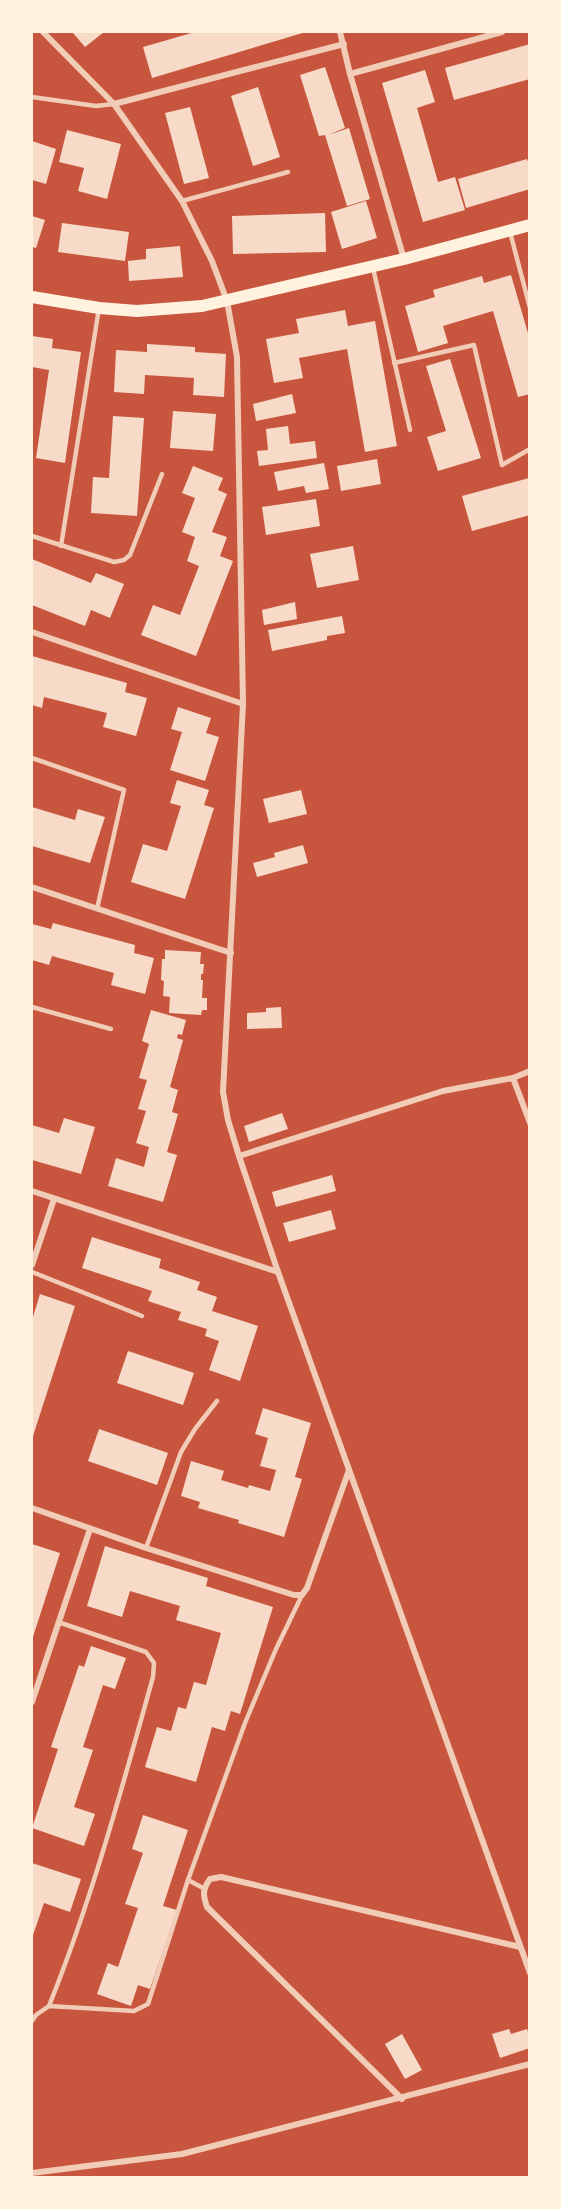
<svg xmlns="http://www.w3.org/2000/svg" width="561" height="2209" font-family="'Source Sans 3',sans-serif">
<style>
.building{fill:#f7dbc8}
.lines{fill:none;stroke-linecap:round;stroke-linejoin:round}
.service{stroke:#f1ccb7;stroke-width:4.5}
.minor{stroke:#f1ccb7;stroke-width:6}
.secondary{stroke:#fff3e0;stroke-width:12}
</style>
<rect width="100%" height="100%" fill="#c8553d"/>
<!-- building -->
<g class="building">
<polygon points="74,32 104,32 85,47 73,33"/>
<polygon points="195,32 306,32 152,78 143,47"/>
<polygon points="530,44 530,79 454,100 445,68"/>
<polygon points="325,67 345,128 328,135 349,128 370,199 347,206 325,135 319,136 300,75"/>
<polygon points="425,70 435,102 417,108 438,182 455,177 465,210 423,222 382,83"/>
<polygon points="258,87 280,157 253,166 231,96"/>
<polygon points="190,107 209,178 184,184 165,113"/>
<polygon points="67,130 121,144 107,199 78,191 84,168 59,162"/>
<polygon points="32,141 56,149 46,184 32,180"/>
<polygon points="527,159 530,168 530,189 466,208 458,179"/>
<polygon points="366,201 377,238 342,249 331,212"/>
<polygon points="325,213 326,252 233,254 232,216"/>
<polygon points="32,216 45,220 36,248 32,247"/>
<polygon points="62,223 129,232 125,261 58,252"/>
<polygon points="180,246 183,277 129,281 128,261 146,259 146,249"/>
<polygon points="511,275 530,340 530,394 518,397 493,311 443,326 448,343 418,352 405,306 435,297 433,290 482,276 484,283"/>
<polygon points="345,310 348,326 375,321 397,446 365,452 347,349 299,358 303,378 274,383 266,339 299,333 296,319"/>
<polygon points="32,336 53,339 52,348 81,352 65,463 36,458 49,370 32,367"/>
<polygon points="147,344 195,347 195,352 226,354 224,397 193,395 194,378 145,375 144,394 114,392 116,350 147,352"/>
<polygon points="450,359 481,458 438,471 427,437 446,431 426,366"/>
<polygon points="292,394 296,413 256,421 253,404"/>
<polygon points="173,411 216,414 213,451 170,448"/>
<polygon points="113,416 144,418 137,516 91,513 93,477 109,478"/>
<polygon points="288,426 290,444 315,441 317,458 259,466 257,451 268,450 266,429"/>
<polygon points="377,459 381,484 341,491 337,466"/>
<polygon points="324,463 329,489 306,493 304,486 278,491 274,472"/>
<polygon points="193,466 223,478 218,490 227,494 212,532 227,537 220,556 233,561 196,656 141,635 153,605 180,615 199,566 187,561 195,537 182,532 195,498 182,493"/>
<polygon points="529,478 530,515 472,531 462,496"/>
<polygon points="316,499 320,526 266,535 262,507"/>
<polygon points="353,546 359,580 317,588 310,554"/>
<polygon points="32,559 91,583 96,573 124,584 110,618 91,610 85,626 32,605"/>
<polygon points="295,602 297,619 264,625 262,610"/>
<polygon points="342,616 345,633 327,636 327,640 272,651 268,630"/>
<polygon points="32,656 127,683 125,692 147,698 136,736 103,727 107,713 44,697 42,708 32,705"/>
<polygon points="178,707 211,718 206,733 219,737 205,781 170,770 182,732 171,729"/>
<polygon points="177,780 209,790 204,805 214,808 185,899 131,882 143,844 167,851 181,806 170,803"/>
<polygon points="301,790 307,814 269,823 263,799"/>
<polygon points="32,807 75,820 78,809 105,817 90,863 32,846"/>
<polygon points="303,845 308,863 257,877 253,863 275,857 274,853"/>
<polygon points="53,923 135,945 134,953 154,958 145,994 111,985 114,973 52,956 49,965 32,960 32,924 51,929"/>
<polygon points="165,950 201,952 200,964 204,964 203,974 201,974 201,980 203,980 202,998 207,998 207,1010 202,1010 201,1015 169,1013 170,997 163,996 164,981 161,980 162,959 165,959"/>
<polygon points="281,1007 282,1028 247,1029 247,1013 266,1012 266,1008"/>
<polygon points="151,1010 186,1020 182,1035 178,1034 177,1038 183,1040 170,1087 178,1090 172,1112 178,1114 167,1152 177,1155 163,1202 108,1186 116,1158 144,1167 149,1147 136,1143 146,1111 138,1109 147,1080 139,1078 149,1044 142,1041"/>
<polygon points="282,1113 288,1129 249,1142 244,1126"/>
<polygon points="64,1118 95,1127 81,1174 32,1160 32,1125 59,1133"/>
<polygon points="332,1175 336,1191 276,1207 272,1192"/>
<polygon points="331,1210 336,1229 289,1242 283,1223"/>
<polygon points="92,1237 161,1259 159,1268 200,1282 197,1290 217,1297 212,1311 258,1326 240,1381 209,1370 219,1341 205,1336 207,1329 178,1320 181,1312 148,1301 152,1291 82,1268"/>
<polygon points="40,1294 75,1306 32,1439 32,1320"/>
<polygon points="128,1351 194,1373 183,1405 117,1383"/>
<polygon points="263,1408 311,1423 295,1477 302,1479 284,1537 238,1523 239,1520 198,1508 200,1502 181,1496 191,1461 224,1471 221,1480 248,1488 249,1485 270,1491 276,1470 260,1466 268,1438 255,1434"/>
<polygon points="99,1429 168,1453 157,1485 88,1461"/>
<polygon points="32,1544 60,1553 32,1640"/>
<polygon points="105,1546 208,1578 206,1586 273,1607 240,1714 231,1711 225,1731 212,1727 196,1782 145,1767 157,1727 171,1731 178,1707 186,1709 194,1682 206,1685 221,1633 176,1620 180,1606 130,1591 122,1617 87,1606"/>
<polygon points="91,1646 126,1658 115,1689 103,1685 83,1747 93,1750 74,1807 95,1814 84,1846 32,1828 58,1749 51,1747 79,1665 84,1667"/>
<polygon points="143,1815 188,1830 163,1906 177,1910 150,1989 138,1985 131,2006 97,1994 108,1963 118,1967 138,1908 125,1904 143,1853 132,1849"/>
<polygon points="32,1863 81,1879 70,1912 44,1903 32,1938"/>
<polygon points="509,2029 511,2034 527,2029 530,2038 530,2048 500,2058 492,2034"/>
<polygon points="402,2034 422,2070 405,2079 385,2044"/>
</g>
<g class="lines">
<!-- service -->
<g class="service">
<polyline points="32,97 96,106 114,104"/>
<polyline points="182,201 288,172"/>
<polyline points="510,232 530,308"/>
<polyline points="373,268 410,430"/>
<polyline points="394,363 474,345 502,465 530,449"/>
<polyline points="32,536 114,562 124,560 130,555 162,474"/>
<polyline points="61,546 99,308"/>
<polyline points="32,758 124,790 97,909"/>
<polyline points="32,1007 111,1029"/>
<polyline points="32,1272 142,1316"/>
<polyline points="146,1548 181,1452 195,1429 217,1401"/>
<polyline points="203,1888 188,1880 245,1723 276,1649 302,1595"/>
<path d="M 49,2006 C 92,1899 122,1788 153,1677 L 154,1663 L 146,1652 L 58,1622"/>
<polyline points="32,2021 36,2015 49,2006 134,2011 148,2004 188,1880"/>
</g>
<!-- minor -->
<g class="minor">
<polyline points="43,32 114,104 182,201 212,261 227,301 237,357 243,704 223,1092 228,1120 239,1156 278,1272 530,1973"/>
<polyline points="340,32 350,74 404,259"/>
<polyline points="350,74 502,32"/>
<polyline points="114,104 344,44"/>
<polyline points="32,632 243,704"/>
<polyline points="32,887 231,953"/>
<polyline points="513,1078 530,1123"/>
<polyline points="239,1156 443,1091 513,1078 530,1071"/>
<polyline points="32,1191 278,1272"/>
<polyline points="32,1265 54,1199"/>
<polyline points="32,1508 146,1548 294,1595 302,1595 307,1588 349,1470"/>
<polyline points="32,1702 90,1529"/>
<path d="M 402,2099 L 207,1907 C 203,1895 202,1890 210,1879 L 221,1877 L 520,1947"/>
<polyline points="32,2173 182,2154 530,2064"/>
</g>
<!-- secondary -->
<polyline class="secondary" points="32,297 99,308 137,311 202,306 404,259 530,225"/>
</g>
<!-- border -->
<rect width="561" height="2209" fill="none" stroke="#fff3e0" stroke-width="66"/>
</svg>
